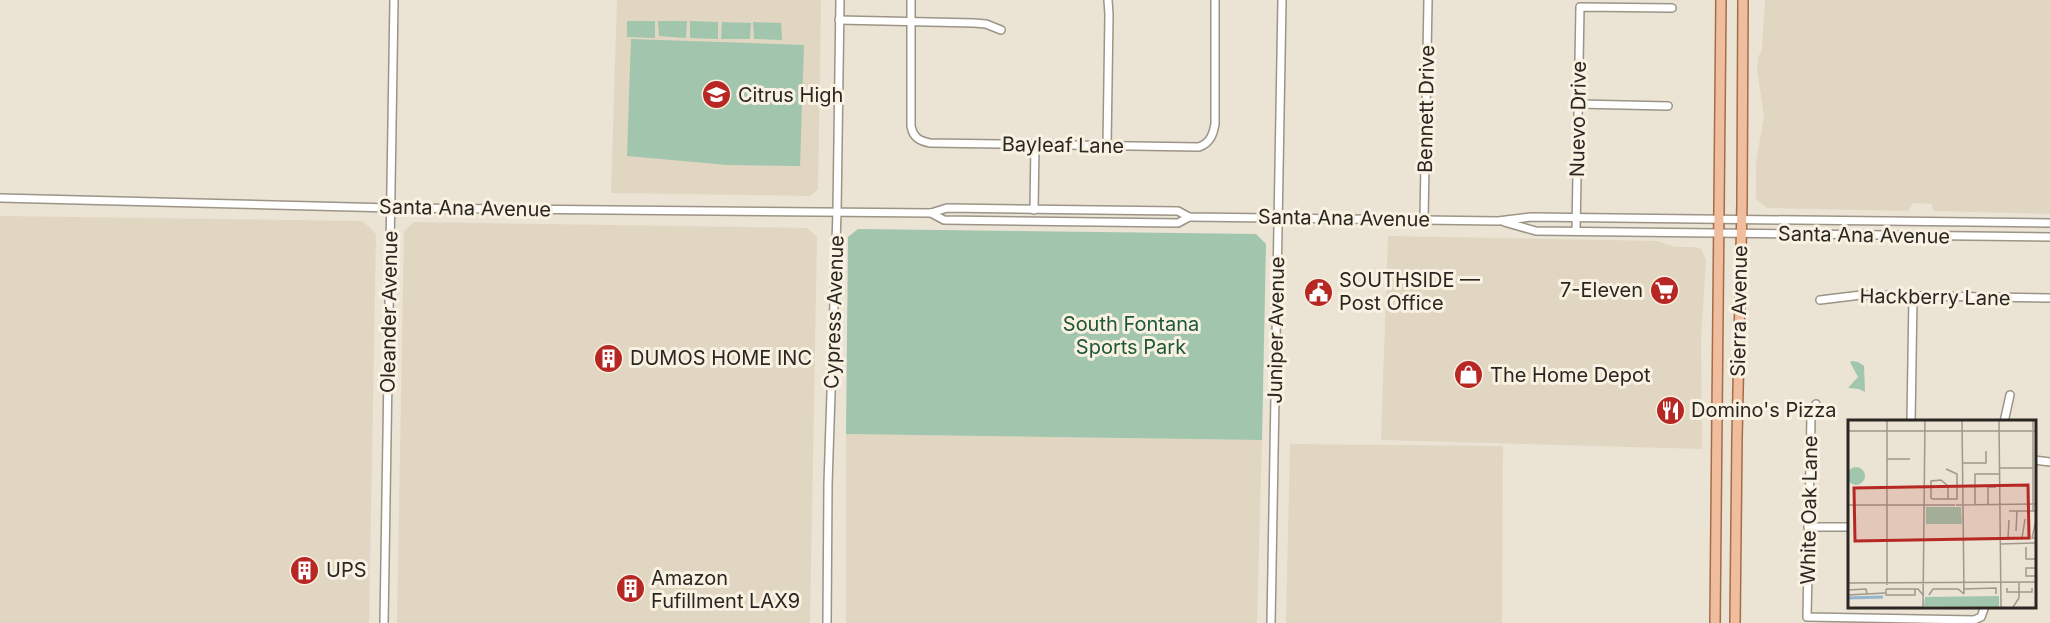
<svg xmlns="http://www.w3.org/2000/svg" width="2050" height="623" font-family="Inter,sans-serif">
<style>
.built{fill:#e1d6c1}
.green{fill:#a1c5ad}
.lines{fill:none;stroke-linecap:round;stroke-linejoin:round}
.minor-casing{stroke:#9c9486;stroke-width:10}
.major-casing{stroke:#a46d49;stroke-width:12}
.minor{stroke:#fff;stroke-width:7}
.major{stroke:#f0be9e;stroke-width:9}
.labels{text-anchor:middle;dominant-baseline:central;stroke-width:6;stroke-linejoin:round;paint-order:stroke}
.poi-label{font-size:20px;fill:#2a2722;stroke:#f9f1e1;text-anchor:start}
.street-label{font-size:20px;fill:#2a2722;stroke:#f9f1e1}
.park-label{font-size:20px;fill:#1d5837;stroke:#f9f1e1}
.inset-river{fill:none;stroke:#94b5d0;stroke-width:3}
.inset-road{fill:none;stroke:#9e988d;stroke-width:1.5}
.view{fill:#b72824;fill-opacity:0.15;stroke:#b72824;stroke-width:3}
.inset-edge{fill:none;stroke:#2a2722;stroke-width:3}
</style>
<rect width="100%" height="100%" fill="#ebe3d4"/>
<!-- built -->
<g class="built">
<polygon points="617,0 821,0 818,189 810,196 611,193"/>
<polygon points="1765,0 2050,0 2050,214 1934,211 1931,204 1913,203 1908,211 1767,208 1756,199 1756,163 1764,116 1757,70 1758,58 1762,49"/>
<polygon points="0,216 363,221 376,234 369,623 0,623"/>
<polygon points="414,222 807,228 817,237 810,623 397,623 404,231"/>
<polygon points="1388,236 1658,241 1675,247 1694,247 1701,249 1706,260 1701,340 1702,449 1381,440"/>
<polygon points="846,434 1262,440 1257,623 846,623"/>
<polygon points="1290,444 1503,446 1502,623 1286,623"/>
</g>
<!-- green -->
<g class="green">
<polygon points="627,21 655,21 655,38 627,37"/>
<polygon points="658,21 687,21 686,38 659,36"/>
<polygon points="690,21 718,22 718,39 690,38"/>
<polygon points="722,22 751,23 750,39 721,39"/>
<polygon points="753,22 781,23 782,40 754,39"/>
<polygon points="631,39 804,45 800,166 728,165 627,156"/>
<polygon points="858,229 1256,234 1266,244 1262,440 846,434 848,237"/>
<polygon points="1852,361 1858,362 1864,366 1865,392 1859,389 1848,388 1858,377 1850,362"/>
</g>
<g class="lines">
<defs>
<g id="minor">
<path d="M 911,0 L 911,126 C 913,137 919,141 930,143 L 1199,147 C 1210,143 1213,135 1215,124 L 1215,0"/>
<polyline points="839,20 974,23 986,24 1001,30"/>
<polyline points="1578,104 1668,106"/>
<polyline points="1107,146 1109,15 1108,0"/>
<polyline points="0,198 392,208 931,213 947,208 1178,211 1189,217 1498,221 1531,217 2050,223"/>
<polyline points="1034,210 1035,144"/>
<polyline points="931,213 944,220 1178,223 1189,217"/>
<polyline points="1424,219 1428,0"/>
<polyline points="1504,222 1536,231 2050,237"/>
<polyline points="1576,231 1580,7 1672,8"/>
<polyline points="1820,300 1861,295 2050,298"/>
<polyline points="1816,404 1811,417 1807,617 1974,620 1981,617 1985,606"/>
<polyline points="1911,422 1913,296"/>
<polyline points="2004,422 2010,395"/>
<polyline points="2034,460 2050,462"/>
<polyline points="1808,527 1849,527"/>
<polyline points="384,623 394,0"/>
<polyline points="827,623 828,484 837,212 840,0"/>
<polyline points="1271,623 1282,0"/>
</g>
<g id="major">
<polyline points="1715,623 1721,0"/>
<polyline points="1735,623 1737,438 1742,204 1743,0"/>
</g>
</defs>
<!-- minor casing -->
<use href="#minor" class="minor-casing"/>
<!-- major casing -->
<use href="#major" class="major-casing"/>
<!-- minor -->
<use href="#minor" class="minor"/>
<!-- major -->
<use href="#major" class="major"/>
</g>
<!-- icons -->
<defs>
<symbol id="school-disc" viewBox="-11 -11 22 22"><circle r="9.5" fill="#b72824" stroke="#f9f1e1"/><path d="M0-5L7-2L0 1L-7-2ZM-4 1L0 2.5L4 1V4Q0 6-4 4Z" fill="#fff"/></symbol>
<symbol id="supermarket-disc" viewBox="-11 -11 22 22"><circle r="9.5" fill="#b72824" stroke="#f9f1e1"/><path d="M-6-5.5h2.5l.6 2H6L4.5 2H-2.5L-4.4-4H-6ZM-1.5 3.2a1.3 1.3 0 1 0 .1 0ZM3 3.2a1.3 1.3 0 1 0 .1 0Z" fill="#fff"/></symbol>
<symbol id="civic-disc" viewBox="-11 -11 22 22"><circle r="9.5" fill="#b72824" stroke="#f9f1e1"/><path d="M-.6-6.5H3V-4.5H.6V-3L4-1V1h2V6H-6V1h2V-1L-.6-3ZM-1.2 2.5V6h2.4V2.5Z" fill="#fff"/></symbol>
<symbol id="building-disc" viewBox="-11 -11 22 22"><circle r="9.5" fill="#b72824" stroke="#f9f1e1"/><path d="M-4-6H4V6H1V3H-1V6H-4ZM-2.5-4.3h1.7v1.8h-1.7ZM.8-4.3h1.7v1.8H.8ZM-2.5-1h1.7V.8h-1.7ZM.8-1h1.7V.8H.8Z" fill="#fff"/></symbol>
<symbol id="shop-disc" viewBox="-11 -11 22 22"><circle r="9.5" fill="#b72824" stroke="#f9f1e1"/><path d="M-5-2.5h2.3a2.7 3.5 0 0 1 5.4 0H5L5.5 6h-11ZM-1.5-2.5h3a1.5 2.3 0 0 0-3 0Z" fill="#fff"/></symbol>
<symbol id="restaurant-disc" viewBox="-11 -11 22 22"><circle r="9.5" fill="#b72824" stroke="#f9f1e1"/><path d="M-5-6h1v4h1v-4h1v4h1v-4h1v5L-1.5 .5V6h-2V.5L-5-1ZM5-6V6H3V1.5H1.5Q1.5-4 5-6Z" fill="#fff"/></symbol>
</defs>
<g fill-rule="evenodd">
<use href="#school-disc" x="700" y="78" width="33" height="33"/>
<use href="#supermarket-disc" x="1648" y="274" width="33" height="33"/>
<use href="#civic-disc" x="1302" y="276" width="33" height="33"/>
<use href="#building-disc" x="592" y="342" width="33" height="33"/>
<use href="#shop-disc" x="1452" y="358" width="33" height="33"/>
<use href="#restaurant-disc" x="1654" y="394" width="33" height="33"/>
<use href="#building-disc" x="288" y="554" width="33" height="33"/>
<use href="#building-disc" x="614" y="572" width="33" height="33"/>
</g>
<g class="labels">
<!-- poi labels -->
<g class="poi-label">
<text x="738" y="95">Citrus High</text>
<text x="1339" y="280">SOUTHSIDE —<tspan x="1339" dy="23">Post Office</tspan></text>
<text x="1643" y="290" text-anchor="end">7-Eleven</text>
<text x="630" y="358">DUMOS HOME INC</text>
<text x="1490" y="375">The Home Depot</text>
<text x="1691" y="410">Domino's Pizza</text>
<text x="326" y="570">UPS</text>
<text x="651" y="578">Amazon<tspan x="651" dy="23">Fufillment LAX9</tspan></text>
</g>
<!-- street labels -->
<g class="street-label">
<text transform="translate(1426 109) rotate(-89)">Bennett Drive</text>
<text transform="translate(1578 119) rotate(-89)">Nuevo Drive</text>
<text transform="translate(1063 145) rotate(1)">Bayleaf Lane</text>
<text transform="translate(465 208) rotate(1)">Santa Ana Avenue</text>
<text transform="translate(1344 218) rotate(1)">Santa Ana Avenue</text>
<text transform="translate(1864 235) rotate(1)">Santa Ana Avenue</text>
<text transform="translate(1935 297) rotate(1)">Hackberry Lane</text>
<text transform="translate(1739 311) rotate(-89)">Sierra Avenue</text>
<text transform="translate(389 312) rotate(-89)">Oleander Avenue</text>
<text transform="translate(834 312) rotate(-88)">Cypress Avenue</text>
<text transform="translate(1276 330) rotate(-89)">Juniper Avenue</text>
<text transform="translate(1809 510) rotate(-89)">White Oak Lane</text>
</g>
<!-- park labels -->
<g class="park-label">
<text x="1131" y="324">South Fontana<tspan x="1131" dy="23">Sports Park</tspan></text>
</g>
</g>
<!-- overview -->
<g transform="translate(1848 420)">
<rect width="188" height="188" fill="#ebe3d4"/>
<path d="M-1 56a9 9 0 1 1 18 0a9 9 0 1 1-18 0ZM 78,87 L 113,87 L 114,104 L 78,104 ZM 151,176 L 151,187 L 76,186 L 77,177 Z" fill="#a1c5ad"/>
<path class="inset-river" d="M 0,178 L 35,177"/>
<path class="inset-road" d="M 39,0 L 39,165M 114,0 L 116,174M 151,0 L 153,187M 0,11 L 188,11M 39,39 L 62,39M 115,43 L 138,43 L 138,31M 152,48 L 185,48M 98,49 L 109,54 L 109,79 L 85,79 L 83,78 L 83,61 L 93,60 L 100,66 L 100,79M 140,84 L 140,67 L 148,67M 0,85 L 107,85M 108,85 L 188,84M 127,85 L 127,54 L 151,54M 161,91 L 188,91M 185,91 L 185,0M 161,100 L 160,118 L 174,118 L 177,99M 188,100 L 184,118 L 188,118M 168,111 L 169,91M 152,124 L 188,123M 178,127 L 178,139 L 188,139M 188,148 L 178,148 L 178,156 L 188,156M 0,163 L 188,162M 159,168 L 159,172 L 184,172 L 184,168M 38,169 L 70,169 L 76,176M 38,169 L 38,175 L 67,175 L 67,169M 115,169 L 148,168 L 148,174M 0,170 L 18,169 L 19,174M 0,175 L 37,173M 81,175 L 85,169 L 110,169 L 116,174M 75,187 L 77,0M 165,187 L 171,178 L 171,162"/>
<path class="view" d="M 180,65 L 181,118 L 7,121 L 6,68 Z"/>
<rect width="188" height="188" class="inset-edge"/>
</g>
</svg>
